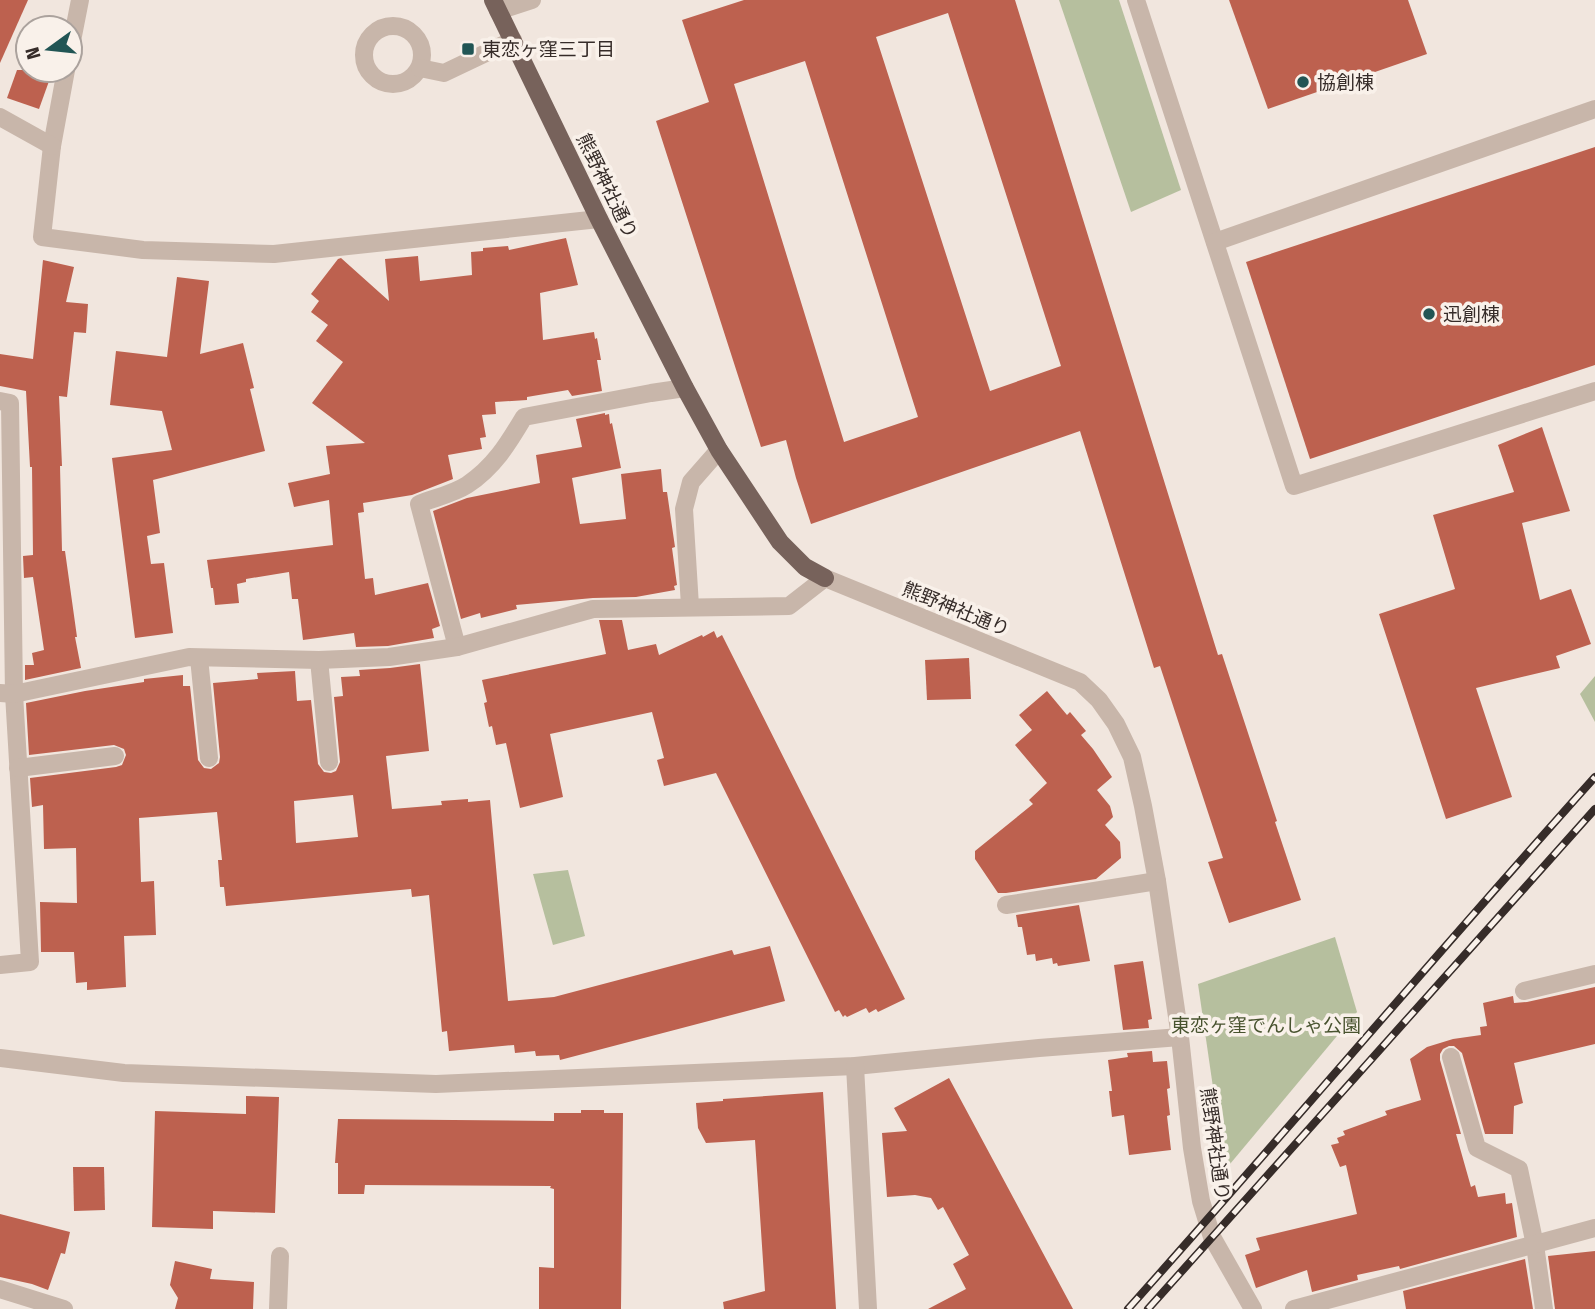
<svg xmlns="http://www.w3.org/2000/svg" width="1595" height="1309" font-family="'Fira Sans Condensed','Noto Sans JP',sans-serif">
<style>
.green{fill:#b6bf9e}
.building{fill:#bd614f;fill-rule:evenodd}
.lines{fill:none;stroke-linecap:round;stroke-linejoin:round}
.minor{stroke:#c8b6aa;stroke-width:18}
.major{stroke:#77625b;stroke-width:18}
.rail-casing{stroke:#362c29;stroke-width:8}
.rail{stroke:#f9f1ea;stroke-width:5;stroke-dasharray:16;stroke-linecap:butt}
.poi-dot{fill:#215554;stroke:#f9f1ea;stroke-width:2.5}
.labels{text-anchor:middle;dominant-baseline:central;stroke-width:7;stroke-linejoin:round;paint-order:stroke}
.poi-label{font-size:19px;fill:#362c29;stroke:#f9f1ea;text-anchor:start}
.street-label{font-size:19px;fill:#362c29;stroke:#f9f1ea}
.park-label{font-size:19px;fill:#48532f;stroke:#f9f1ea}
</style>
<rect width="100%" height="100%" fill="#f1e6de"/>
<!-- green -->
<g class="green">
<polygon points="1059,0 1119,0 1181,190 1131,212"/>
<polygon points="1595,676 1595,722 1580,694"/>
<polygon points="568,870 585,936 553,945 533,874"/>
<polygon points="1335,937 1357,1012 1225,1170 1198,984"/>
</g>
<!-- building -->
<g class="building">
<polygon points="0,0 28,0 0,63"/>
<path d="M 744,0 L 1015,0 L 1218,655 L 1222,654 L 1277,821 L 1275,822 L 1301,900 L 1229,923 L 1208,862 L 1223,858 L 1160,666 L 1154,668 L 1080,431 L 811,524 L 796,478 L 786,440 L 761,447 L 656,121 L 709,102 L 682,20 ZM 948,13 L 1061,366 L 990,391 L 876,37 ZM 805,61 L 918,417 L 844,442 L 734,84 Z"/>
<polygon points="1229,0 1408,0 1427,54 1268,109"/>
<polygon points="17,70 53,70 39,109 7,98"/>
<polygon points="1595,147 1595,365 1310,459 1246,262"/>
<polygon points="566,238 578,285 540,293 543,340 594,332 595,339 597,338 601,360 597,360 602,391 572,396 568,390 527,397 527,400 495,402 496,414 482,415 486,437 480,438 482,449 448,455 453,479 412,495 363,503 364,512 358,513 365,579 373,578 375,595 428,583 440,626 432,629 434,638 388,646 356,647 354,633 303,640 298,599 292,599 289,572 246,579 246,582 237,584 239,603 215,605 213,588 211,588 207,560 333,545 329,500 294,507 288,483 330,474 326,446 365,443 312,403 343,362 316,341 328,325 311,312 319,301 311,294 338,259 341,258 389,301 385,259 418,256 420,281 472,275 471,252 483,251 483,248 508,246 509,250"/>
<polygon points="43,260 74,267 66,302 88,304 86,333 74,332 67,397 59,396 62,466 60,466 62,551 65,551 77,637 75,637 81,668 25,680 25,665 34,665 32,653 44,650 33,577 24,578 23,556 33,555 32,467 30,467 26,391 0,386 0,354 33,359"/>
<polygon points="177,277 209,281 200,354 243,343 254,388 250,389 265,451 153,480 160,533 147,536 151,564 164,563 173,633 135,638 112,458 172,450 162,411 110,405 116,351 167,357"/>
<polygon points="605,413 605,415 609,414 610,424 612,423 621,468 572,478 580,524 626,519 621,474 661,469 663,492 667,492 675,547 672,548 677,585 674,586 675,590 636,597 593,598 516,605 517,609 481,618 480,613 461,619 433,511 467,498 540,483 536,455 582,447 576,419"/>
<polygon points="1542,427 1570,511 1522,523 1540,600 1571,589 1591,644 1556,656 1560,668 1476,688 1512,797 1446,819 1379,614 1455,589 1433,515 1514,492 1498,445"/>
<polygon points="599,620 622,620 628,650 656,644 659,655 702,635 703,637 714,631 717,638 722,635 905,999 878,1012 876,1009 869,1013 866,1008 847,1017 845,1015 843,1017 839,1010 835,1012 716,773 664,786 657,760 664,758 652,712 550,734 563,797 520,808 506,743 496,745 492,726 489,727 484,703 487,702 482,680 606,654"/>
<polygon points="969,658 971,699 927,700 925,660"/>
<path d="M 420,664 L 429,751 L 386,756 L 392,809 L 442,805 L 441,801 L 468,799 L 468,802 L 490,800 L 508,1001 L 554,997 L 732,950 L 734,955 L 770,946 L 785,1001 L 560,1060 L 559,1055 L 536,1056 L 535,1051 L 515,1053 L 514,1045 L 449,1051 L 447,1031 L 442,1032 L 429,895 L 412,897 L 411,889 L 226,906 L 224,887 L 220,887 L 218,860 L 222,860 L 217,812 L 139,818 L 141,882 L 154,881 L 156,935 L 124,936 L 126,987 L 87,990 L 87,982 L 76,983 L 74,952 L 41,952 L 40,902 L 77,903 L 76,848 L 44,849 L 43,805 L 32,807 L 30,778 L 116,767 L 122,765 L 126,755 L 124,749 L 114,745 L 29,755 L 26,703 L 85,691 L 144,682 L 144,679 L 183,675 L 183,686 L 190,686 L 198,760 L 204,768 L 211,769 L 219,763 L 220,757 L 213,683 L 258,679 L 257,673 L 295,671 L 297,701 L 311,700 L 318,764 L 324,772 L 331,773 L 336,771 L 340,762 L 334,697 L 343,696 L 341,677 L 360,676 L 359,670 L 390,668 ZM 353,795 L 358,837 L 296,843 L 294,801 Z"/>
<polygon points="1047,691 1067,715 1070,712 1086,731 1081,735 1093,749 1112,777 1097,790 1110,806 1113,817 1105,825 1120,842 1121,858 1096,879 1006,893 998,893 975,859 975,851 1033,804 1029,800 1047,783 1015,745 1032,730 1019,715"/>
<polygon points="1079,905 1090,961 1058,966 1057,963 1053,964 1052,958 1036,961 1035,954 1027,955 1022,927 1018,927 1016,915"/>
<polygon points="1143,961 1152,1019 1148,1020 1149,1028 1123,1030 1114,965"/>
<polygon points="1595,987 1595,1044 1514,1063 1523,1103 1514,1106 1513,1134 1485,1134 1462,1053 1454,1046 1449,1046 1443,1049 1440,1054 1440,1060 1461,1134 1456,1134 1471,1187 1475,1185 1478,1197 1505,1193 1506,1204 1512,1203 1517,1237 1400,1269 1399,1266 1357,1275 1358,1280 1312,1292 1307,1270 1256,1288 1245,1255 1260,1250 1256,1238 1357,1214 1346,1165 1340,1167 1331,1145 1339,1143 1337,1138 1345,1135 1343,1131 1387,1115 1385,1111 1421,1100 1410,1059 1427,1047 1453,1039 1481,1035 1480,1027 1487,1026 1483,1003 1513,996 1514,1003 1527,1002"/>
<polygon points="1152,1051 1153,1062 1167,1061 1170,1088 1167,1089 1170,1115 1167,1116 1171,1150 1129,1155 1124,1115 1112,1117 1109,1091 1112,1091 1108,1060 1128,1057 1127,1053"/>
<polygon points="949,1078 1073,1309 928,1309 966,1289 953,1264 969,1255 943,1207 938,1210 931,1198 915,1195 887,1197 882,1133 907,1131 894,1108"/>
<polygon points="823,1092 836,1309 724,1309 723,1302 765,1291 755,1140 706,1143 698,1128 696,1103 723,1101 723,1099"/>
<polygon points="246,1096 279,1097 275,1213 213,1211 213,1229 152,1227 155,1111 246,1114"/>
<polygon points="581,1110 604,1110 604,1113 623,1113 621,1309 539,1309 539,1267 554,1268 554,1189 550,1188 551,1186 365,1185 364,1194 338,1194 338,1163 335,1163 338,1119 554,1121 554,1113 581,1113"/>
<polygon points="73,1167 104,1167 105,1210 74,1211"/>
<polygon points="0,1214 70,1232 65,1254 61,1253 48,1290 32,1284 0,1277"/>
<polygon points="1595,1251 1595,1309 1555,1309 1548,1256"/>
<polygon points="1525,1259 1533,1309 1406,1309 1403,1291"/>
<polygon points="175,1261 212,1269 210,1279 254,1282 253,1309 175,1309 178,1298 170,1285"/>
</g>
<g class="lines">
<!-- minor -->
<g class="minor">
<polyline points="1136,0 1294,486 1595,391"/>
<polyline points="498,11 532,0"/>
<circle cx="393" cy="55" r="29"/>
<polyline points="70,51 80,0"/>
<polyline points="420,68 444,73 513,40"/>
<polyline points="66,70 52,146 42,237 143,250 274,254 599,219"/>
<polyline points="0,117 52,146"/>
<polyline points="1215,242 1595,109"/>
<polyline points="0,401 10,403 14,694 30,962 0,965"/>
<polyline points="690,606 684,509 691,482 719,450"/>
<path d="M 457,647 L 419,504 C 434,498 453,494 467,485 C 494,467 508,444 524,417 L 651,393 L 685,388"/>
<polyline points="199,658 209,758"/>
<polyline points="319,660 329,762"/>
<polyline points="0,693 14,694 189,657 319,660 389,657 457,647 593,609 789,606 825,578 1080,682 1099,700 1116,724 1132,757 1143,806 1157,881 1180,1037 1192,1148 1201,1201 1212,1237 1253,1309"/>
<polyline points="18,768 115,756"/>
<polyline points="1006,905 1157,881"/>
<polyline points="1524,991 1595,974"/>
<polyline points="1451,1057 1477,1148 1519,1169 1535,1245 1544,1309"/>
<polyline points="0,1058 124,1073 436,1084 855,1066 1039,1048 1180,1037"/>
<polyline points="855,1066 868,1309"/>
<polyline points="0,1289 64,1309"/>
<polyline points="278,1309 280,1256"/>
<polyline points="1294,1309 1595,1228"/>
</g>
<!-- major -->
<polyline class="major" points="493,0 599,219 685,388 719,450 780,542 805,567 825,578"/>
<defs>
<g id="rail">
<path d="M 1128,1309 C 1285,1133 1437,953 1595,777"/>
<polyline points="1148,1309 1595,809"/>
</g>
</defs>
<!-- rail casing -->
<use href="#rail" class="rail-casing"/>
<!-- rail -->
<use href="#rail" class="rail"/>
</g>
<!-- markers -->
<g class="poi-dot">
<rect x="461" y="42" width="14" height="14" rx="3.5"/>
<circle cx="1303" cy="82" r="7"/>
<circle cx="1429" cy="314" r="7"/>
</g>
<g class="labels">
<!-- poi labels -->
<g class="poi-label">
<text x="482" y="49">東恋ヶ窪三丁目</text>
<text x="1317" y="82">協創棟</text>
<text x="1443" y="314">迅創棟</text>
</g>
<!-- street labels -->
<g class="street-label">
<text transform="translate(607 186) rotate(64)">熊野神社通り</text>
<text transform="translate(956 609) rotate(22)">熊野神社通り</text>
<text transform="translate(1215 1144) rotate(82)">熊野神社通り</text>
</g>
<!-- park labels -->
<g class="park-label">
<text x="1266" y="1025">東恋ヶ窪でんしゃ公園</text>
</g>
</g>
<!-- north arrow -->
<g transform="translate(49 49) rotate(255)"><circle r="33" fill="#f9f1ea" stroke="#aba29d" stroke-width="2"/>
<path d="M0-5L12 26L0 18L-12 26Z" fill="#215554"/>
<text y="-10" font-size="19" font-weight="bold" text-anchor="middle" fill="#362c29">N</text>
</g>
</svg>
